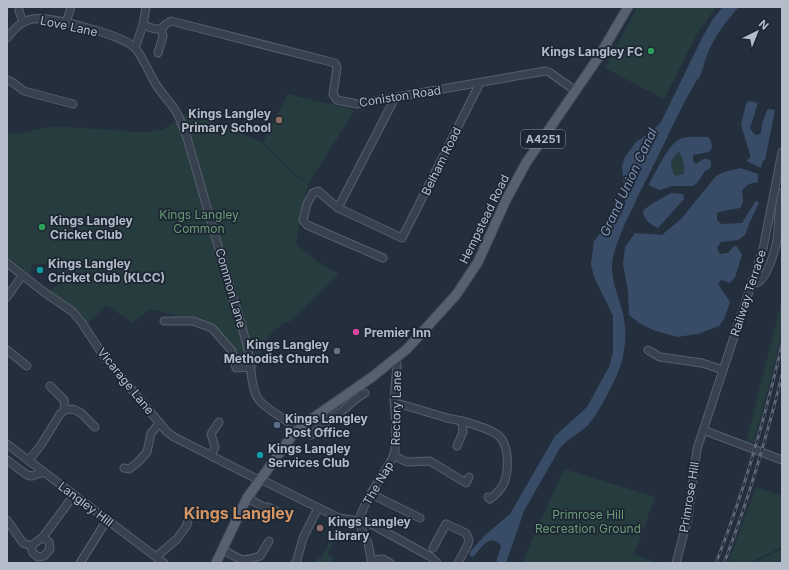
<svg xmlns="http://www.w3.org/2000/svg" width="789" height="570" font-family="Inter,sans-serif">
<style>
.green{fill:#263c3f}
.water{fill:#394c67;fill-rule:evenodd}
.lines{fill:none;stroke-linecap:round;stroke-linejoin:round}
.minor-casing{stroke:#565f6c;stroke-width:9}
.major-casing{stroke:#414a57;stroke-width:11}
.minor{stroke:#38414e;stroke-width:7}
.major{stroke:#56606e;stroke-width:9}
.rail-casing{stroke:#5a6575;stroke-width:3}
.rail{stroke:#1d2633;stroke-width:1.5;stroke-dasharray:4.5;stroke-linecap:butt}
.leisure-dot{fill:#2e9e5b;stroke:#1d2633;stroke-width:1.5}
.education-dot{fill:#8d6e63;stroke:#1d2633;stroke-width:1.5}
.culture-dot{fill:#0f9aa8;stroke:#1d2633;stroke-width:1.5}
.hotel-dot{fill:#d1479c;stroke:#1d2633;stroke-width:1.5}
.worship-dot{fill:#6b7280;stroke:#1d2633;stroke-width:1.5}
.service-dot{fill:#5c6f8a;stroke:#1d2633;stroke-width:1.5}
.labels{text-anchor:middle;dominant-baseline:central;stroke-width:3.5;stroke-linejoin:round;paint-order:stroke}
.shield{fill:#1d2633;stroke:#878f9c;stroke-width:1}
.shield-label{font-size:11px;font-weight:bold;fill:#b4bcc9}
.street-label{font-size:12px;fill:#b4bcc9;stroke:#1d2633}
.poi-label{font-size:12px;font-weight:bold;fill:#b4bcc9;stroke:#1d2633;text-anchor:start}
.park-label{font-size:12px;fill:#6b9a76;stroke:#1d2633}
.water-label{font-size:13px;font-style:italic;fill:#7c92b1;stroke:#1d2633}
.district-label{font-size:16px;font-weight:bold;fill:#d59563;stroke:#1d2633}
</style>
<rect width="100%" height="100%" fill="#242f3e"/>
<!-- green -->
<g class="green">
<polygon points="637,7 716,7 697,34 664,99 605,68"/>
<polygon points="288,94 355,110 308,184 291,170 263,142"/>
<polygon points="190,112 227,128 262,142 289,170 308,185 296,244 319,263 339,274 291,321 283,323 267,338 262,348 261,356 253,380 252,366 237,367 234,349 219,330 213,325 150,309 133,323 106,305 88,323 48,292 67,280 48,262 46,264 32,264 31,275 7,257 7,133 15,134 54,126 142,132 162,130"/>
<path d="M 679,152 C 684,158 684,167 684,174 L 675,176 C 670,166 669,160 679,152 Z"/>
<polygon points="782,299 782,334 754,442 746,442"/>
<polygon points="564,469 655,497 634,555 659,563 522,563"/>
<polygon points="756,487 782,496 782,547 749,563 728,563"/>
<polygon points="330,541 333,543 327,554 334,557 331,563 316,563 317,558 321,559"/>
<polygon points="782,549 782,563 753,563"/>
</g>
<!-- water -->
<g class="water">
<path d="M 723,7 L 739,7 C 726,21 714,37 707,55 C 704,62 703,71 699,78 C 697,80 695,82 694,85 C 686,98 680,112 673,125 C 662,149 650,172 638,196 C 629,216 615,242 612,263 C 611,280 618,295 622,310 C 627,328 626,347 621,364 C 616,379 598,415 588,425 C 579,434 568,438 560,448 L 524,511 L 506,563 L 496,563 L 501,546 C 491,531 480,549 473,557 L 470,556 L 470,552 L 484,536 L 510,514 L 555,436 L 587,407 L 609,367 L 613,352 L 613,316 L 594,277 L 591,264 L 594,241 L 607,225 L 623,210 L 625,202 L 622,166 L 625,157 L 636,142 L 652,132 L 661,122 L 703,36 L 713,19 Z"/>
<polygon points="748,101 758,103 750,128 754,134 758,135 761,133 762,124 767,110 769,109 775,110 765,160 763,161 761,168 748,162 747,160 750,158 750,154 741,125 746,104"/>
<path d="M 708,137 L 711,141 L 712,148 L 709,152 L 693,155 L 693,161 L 696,164 C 702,160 705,156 711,161 L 711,167 L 708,170 L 705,171 L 697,183 L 693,186 L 672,186 L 660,190 L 650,186 L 649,184 C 657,171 668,143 682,138 C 690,136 700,137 708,137 ZM 679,152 C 684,158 684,167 684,174 L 675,176 C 670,166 669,160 679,152 Z"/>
<polygon points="741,168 758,174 758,182 749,184 742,190 743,202 740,208 723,211 717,213 717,220 721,224 742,223 755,202 757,201 759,203 749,224 745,235 738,240 721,242 717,248 720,254 728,253 733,247 737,246 742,255 735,277 730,283 721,280 718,284 730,302 724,319 719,326 698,334 677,337 653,330 639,323 629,315 628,291 623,264 625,247 635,233 662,235 681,219 716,176 724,172"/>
<path d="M 671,193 L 683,194 L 684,199 L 658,228 C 651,225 643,219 643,211 L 650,205 Z"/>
</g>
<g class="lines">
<defs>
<g id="minor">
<polyline points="19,7 19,11 23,22"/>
<polyline points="66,23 71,7"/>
<polyline points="143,25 155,29 161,29 166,24 171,21 335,63 337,68 333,94 337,100 357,104 545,71 549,72 576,91"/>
<path d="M 7,38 C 14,29 21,21 33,19 C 50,16 124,35 135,48 C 141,54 150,74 155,83 C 160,91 167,99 173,107 C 180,116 183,127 187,138 L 234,301 C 240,319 245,336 249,355 C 251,367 251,390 259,400 C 269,412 286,418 298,430"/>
<polyline points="135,48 143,25 146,7"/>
<polyline points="158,53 163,36 161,29"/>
<polyline points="7,80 12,82 24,91 73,104"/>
<polyline points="338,208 395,98"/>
<polyline points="383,258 307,225 303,220 307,204 313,193 318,191 338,208 402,238 480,83"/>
<polyline points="7,263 44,292 73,312 82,323 103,355 167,432 174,437 259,480"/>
<path d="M 752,281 L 756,283 C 767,280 775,250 777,240 C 779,224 778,209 782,193"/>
<polyline points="7,297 22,276"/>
<polyline points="164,321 193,321 212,328 232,351 236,368 251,367"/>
<polyline points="7,350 27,366"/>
<polyline points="648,350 660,357 702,363 723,370"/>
<polyline points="50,386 64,400 65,410"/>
<polyline points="395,405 400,404 407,406 447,418 462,421 463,432 457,446"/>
<path d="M 462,421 C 472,424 492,429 500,437 C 509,447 509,470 504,483 C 501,490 496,494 490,499 L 488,497"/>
<polyline points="703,430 782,460"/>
<path d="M 311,435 C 321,425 331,418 342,411 C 351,404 354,399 365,393"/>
<polyline points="7,444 164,563"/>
<polyline points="211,456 215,447 211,434 219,422"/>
<polyline points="394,456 407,462 430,461 466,483 469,477"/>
<polyline points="7,460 27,475 32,476 44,472"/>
<polyline points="29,460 41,445 60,414 65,410 73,409 81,413 95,427"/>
<polyline points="124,468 129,469 137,463 147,452 151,433 160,423"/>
<polyline points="260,479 339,518 358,521 368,498 391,461 395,451 396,426 394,400 397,364 393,359"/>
<polyline points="371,494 420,518"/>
<polyline points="247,498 264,507 268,507 278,512"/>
<polyline points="7,520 23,543 31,546 43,537 74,495"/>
<polyline points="358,521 371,524 431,557 437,563"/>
<polyline points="358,521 368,543 372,563"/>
<polyline points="31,546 33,553 38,557 44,556 50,549 49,542 43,537"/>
<polyline points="433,548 446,524 466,533 469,540 468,544 458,563"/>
<path d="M 222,549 C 240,559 240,563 260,556 L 269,541"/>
<polyline points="156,557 177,539 187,525 190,511"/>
<polyline points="371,560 383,559 390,563"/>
<polyline points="80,563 107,520"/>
<polyline points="295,563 297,560 303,538 318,508"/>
<polyline points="676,563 688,518 697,449 763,249 782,152"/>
</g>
<polyline id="major" points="216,563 247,498 291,437 303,425 372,377 407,349 456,295 478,262 506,200 526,163 598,58 628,7"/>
</defs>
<!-- minor casing -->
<use href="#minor" class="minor-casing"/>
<!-- major casing -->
<use href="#major" class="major-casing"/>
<!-- minor -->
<use href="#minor" class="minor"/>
<!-- major -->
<use href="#major" class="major"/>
<defs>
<g id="rail">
<path d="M 716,563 C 744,492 765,418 782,344"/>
<path d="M 724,563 C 748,502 766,439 782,375"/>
</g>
</defs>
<!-- rail casing -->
<use href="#rail" class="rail-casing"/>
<!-- rail -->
<use href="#rail" class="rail"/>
</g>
<!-- markers -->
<g class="leisure-dot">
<circle cx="651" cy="51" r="4"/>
<circle cx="42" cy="227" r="4"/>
</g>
<g class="education-dot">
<circle cx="279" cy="120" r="4"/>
<circle cx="320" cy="528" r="4"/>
</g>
<g class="culture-dot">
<circle cx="40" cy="270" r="4"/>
<circle cx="260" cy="455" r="4"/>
</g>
<circle class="hotel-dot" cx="356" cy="332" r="4"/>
<circle class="worship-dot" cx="337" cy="351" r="4"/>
<circle class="service-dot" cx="277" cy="425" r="4"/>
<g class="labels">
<!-- shield labels -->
<rect class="shield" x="521" y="130" width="44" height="18" rx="3"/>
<g class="shield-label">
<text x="543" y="139">A4251</text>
</g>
<!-- street labels -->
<g class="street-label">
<text transform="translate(69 26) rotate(12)">Love Lane</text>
<text transform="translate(400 96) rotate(-9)">Coniston Road</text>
<text transform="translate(441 161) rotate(-64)">Belham Road</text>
<text transform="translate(484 219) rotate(-64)">Hempstead Road</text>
<text transform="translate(231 288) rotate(74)">Common Lane</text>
<text transform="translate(748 293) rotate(-72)">Railway Terrace</text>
<text transform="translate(126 381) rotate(51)">Vicarage Lane</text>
<text transform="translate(396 408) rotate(-89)">Rectory Lane</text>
<text transform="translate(378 483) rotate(-60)">The Nap</text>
<text transform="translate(689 497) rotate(-81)">Primrose Hill</text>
<text transform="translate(86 504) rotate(37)">Langley Hill</text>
</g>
<!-- poi labels -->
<g class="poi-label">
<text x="643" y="51" text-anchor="end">Kings Langley FC</text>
<text x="271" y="113" text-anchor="end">Kings Langley<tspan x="271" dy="14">Primary School</tspan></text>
<text x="50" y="220">Kings Langley<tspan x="50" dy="14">Cricket Club</tspan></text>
<text x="48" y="263">Kings Langley<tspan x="48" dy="14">Cricket Club (KLCC)</tspan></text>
<text x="364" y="332">Premier Inn</text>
<text x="329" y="344" text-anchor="end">Kings Langley<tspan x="329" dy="14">Methodist Church</tspan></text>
<text x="285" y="418">Kings Langley<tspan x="285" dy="14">Post Office</tspan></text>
<text x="268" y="448">Kings Langley<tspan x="268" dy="14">Services Club</tspan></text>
<text x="328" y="521">Kings Langley<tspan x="328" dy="14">Library</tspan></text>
</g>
<!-- park labels -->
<g class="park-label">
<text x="199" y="214">Kings Langley<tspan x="199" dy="14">Common</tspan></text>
<text x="588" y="514">Primrose Hill<tspan x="588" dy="14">Recreation Ground</tspan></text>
</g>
<!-- water labels -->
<g class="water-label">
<text transform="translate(628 182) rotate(-65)">Grand Union Canal</text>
</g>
<!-- district labels -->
<g class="district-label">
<text x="239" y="513">Kings Langley</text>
</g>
</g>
<!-- border -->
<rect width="789" height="570" fill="none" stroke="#b4bcc9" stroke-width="16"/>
<!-- north arrow -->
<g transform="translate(757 32) rotate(43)" stroke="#1d2633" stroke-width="3" paint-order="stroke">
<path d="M0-3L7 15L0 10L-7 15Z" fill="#b4bcc9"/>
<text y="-6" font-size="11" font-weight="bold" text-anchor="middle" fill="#b4bcc9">N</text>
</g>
</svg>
